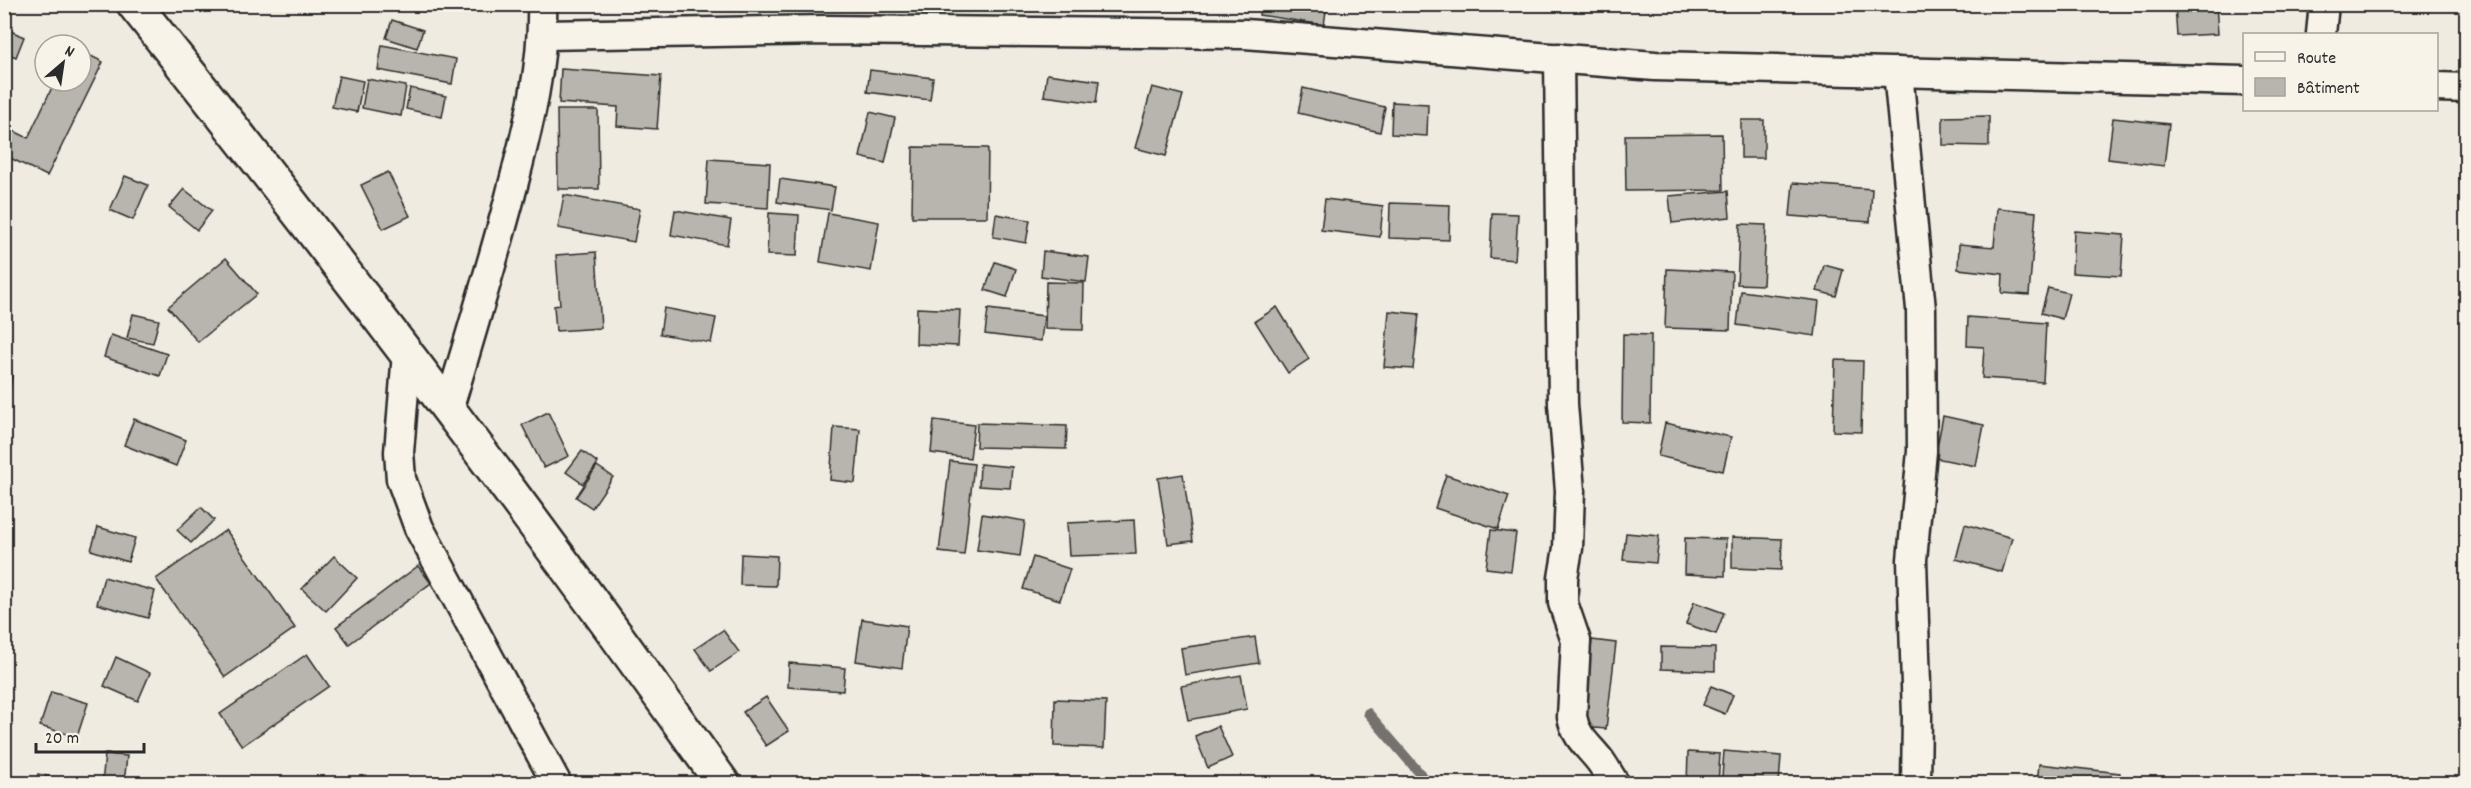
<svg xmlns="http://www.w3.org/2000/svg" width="2471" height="788" font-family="Dekko,sans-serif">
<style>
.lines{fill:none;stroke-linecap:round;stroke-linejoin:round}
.stream{stroke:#74726e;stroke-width:10}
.building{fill:#b8b5ae;stroke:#2b2b2b;stroke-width:1.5}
.street-casing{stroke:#2b2b2b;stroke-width:33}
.secondary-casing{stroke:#2b2b2b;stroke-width:38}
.street{stroke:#f7f3e8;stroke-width:28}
.secondary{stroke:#f7f3e8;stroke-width:33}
</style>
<rect width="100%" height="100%" fill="#efebe0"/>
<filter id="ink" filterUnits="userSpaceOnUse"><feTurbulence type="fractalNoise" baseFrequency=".0167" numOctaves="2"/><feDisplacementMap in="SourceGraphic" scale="12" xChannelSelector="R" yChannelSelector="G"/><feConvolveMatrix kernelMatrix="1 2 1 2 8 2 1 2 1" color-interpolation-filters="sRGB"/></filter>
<g filter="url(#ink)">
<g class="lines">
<!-- stream -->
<polyline class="stream" points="1368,713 1429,784"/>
</g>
<!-- building -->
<g class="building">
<polygon points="408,4 457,4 456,14 408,10"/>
<polygon points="1260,4 1327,4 1324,25 1259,15"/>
<polygon points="2175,4 2216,4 2218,34 2177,36"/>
<polygon points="392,20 423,30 417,48 386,38"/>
<polygon points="4,28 24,37 16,57 4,52"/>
<polygon points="382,45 456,59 452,84 378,70"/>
<polygon points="81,51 103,62 47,176 4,155 4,126 28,138 55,81 81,81"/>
<polygon points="561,69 661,76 657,129 617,126 618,107 559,103"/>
<polygon points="870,70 933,78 930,100 867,92"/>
<polygon points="1047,74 1099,81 1096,103 1044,96"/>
<polygon points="339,76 363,81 357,112 332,107"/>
<polygon points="367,79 406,86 401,116 362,108"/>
<polygon points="1152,87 1183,95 1166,156 1135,148"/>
<polygon points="410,88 446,96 442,117 406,109"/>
<polygon points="1303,88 1385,107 1380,132 1298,113"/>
<polygon points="1392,102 1428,104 1427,136 1391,134"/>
<polygon points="557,110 598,110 599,189 558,189"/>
<polygon points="870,112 895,118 885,163 860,157"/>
<polygon points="1989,116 1989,146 1943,145 1943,117"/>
<polygon points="2113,118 2169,124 2164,166 2108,159"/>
<rect x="1741" y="120" width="23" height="38"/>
<polygon points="1722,134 1723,190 1626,191 1625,135"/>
<polygon points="913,147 988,148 987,217 912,217"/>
<polygon points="709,159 770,163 768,208 706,204"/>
<polygon points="388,172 410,216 383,229 361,185"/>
<polygon points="125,176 148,185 133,220 110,210"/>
<polygon points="780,179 835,187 831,210 777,202"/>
<polygon points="1793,183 1872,189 1870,222 1790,216"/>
<polygon points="184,189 212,211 197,230 169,207"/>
<polygon points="1728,191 1730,217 1672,223 1669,196"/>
<polygon points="564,195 640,209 634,242 558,228"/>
<polygon points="1325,199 1383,206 1380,237 1321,230"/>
<polygon points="1390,203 1450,205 1449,240 1389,238"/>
<polygon points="1997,208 2036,212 2029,295 2002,293 2003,274 1958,269 1959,244 1994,247"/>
<polygon points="675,210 731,220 727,245 671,235"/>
<polygon points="769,213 799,215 797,256 767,255"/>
<polygon points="828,213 879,222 871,271 820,262"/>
<polygon points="1492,213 1518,214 1515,260 1490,258"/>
<polygon points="996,214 1030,220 1026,243 993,237"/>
<polygon points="1740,224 1766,225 1763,285 1737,284"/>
<polygon points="2074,231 2124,235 2121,276 2072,273"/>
<polygon points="1043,251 1089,257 1086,282 1041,276"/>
<polygon points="596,252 601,328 556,331 554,306 560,305 556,255"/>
<polygon points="226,258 257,294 198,342 168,307"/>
<polygon points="995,262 1016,269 1007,297 985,290"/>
<polygon points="1824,265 1843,270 1836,296 1817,291"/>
<polygon points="1667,269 1732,272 1730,330 1665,328"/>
<polygon points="1046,282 1084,283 1083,330 1045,329"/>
<polygon points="2048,288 2069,293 2062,319 2041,313"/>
<polygon points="1741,291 1819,301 1815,336 1737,325"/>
<polygon points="1277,307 1309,359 1288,373 1255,321"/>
<polygon points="664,308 716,318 711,343 660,334"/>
<polygon points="917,308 960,310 958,346 916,344"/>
<polygon points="988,309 1044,316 1041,341 985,334"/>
<polygon points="1389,311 1419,314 1413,369 1384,367"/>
<polygon points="133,314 159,320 153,343 127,338"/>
<polygon points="1968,317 2046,323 2043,382 1982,378 1984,347 1967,346"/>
<polygon points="1623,334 1651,335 1650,423 1622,422"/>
<polygon points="111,335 167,354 160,376 104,357"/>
<polygon points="1835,360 1863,361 1861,432 1833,431"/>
<polygon points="4,374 12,375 6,413 4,413"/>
<polygon points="548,412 569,456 544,468 522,425"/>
<polygon points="1943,416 1984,425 1976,466 1935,458"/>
<polygon points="134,419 186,440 176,466 124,445"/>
<polygon points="934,420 974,425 970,458 931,453"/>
<polygon points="977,423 1067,426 1066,449 976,447"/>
<polygon points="1665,423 1731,437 1723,471 1658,456"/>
<polygon points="834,427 860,429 855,483 830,480"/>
<polygon points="582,451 598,463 583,484 566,472"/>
<polygon points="950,461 974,464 964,555 939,552"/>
<polygon points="980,464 1012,467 1010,488 979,486"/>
<polygon points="597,466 613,477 592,508 576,497"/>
<polygon points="1183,474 1193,541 1168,544 1158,478"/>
<polygon points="1446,475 1509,496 1498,529 1435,508"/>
<polygon points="201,507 214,520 191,543 177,530"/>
<polygon points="982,514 1025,521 1020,556 977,550"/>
<polygon points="1134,520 1136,554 1069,556 1067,523"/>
<polygon points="1965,524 2012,538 2002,572 1956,559"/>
<polygon points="98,527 135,538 128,562 91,550"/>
<polygon points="226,530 295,628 225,677 156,579"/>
<polygon points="1491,530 1516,533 1511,571 1486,568"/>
<polygon points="1626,533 1659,536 1656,563 1623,560"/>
<polygon points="1732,537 1782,539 1781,570 1732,568"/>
<polygon points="1685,538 1726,539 1725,576 1684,574"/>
<polygon points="741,554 777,556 776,586 740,585"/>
<polygon points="334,556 357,578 326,611 302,589"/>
<polygon points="1033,557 1070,569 1060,600 1023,589"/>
<polygon points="418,566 431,583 349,644 336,627"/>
<polygon points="104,577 155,591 148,618 97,604"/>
<polygon points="1694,602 1724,613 1716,634 1686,624"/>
<polygon points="862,619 907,626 902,668 856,661"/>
<polygon points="723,630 739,652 711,671 695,649"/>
<polygon points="1255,637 1259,663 1185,675 1181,648"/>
<polygon points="1592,640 1616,643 1606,729 1582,727"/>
<polygon points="1661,647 1715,648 1715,671 1661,669"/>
<polygon points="307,654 329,686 242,746 220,714"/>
<polygon points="116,657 150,673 138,701 104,686"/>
<polygon points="789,663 845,668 843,691 788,687"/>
<polygon points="1241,675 1247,709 1188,720 1181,686"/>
<polygon points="1711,686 1733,695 1725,714 1703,705"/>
<polygon points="51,692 88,703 77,737 40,726"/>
<polygon points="766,697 789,731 766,746 743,712"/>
<polygon points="1055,699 1106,701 1104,748 1054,746"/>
<polygon points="1218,726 1232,757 1208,768 1195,736"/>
<polygon points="1724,751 1781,756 1779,783 1722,777"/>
<polygon points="1688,752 1720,754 1718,784 1687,784"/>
<polygon points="105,754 127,756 124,784 102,784"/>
<polygon points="2039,764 2120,773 2119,784 2037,784"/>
<polygon points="38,774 78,784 36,784"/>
<polygon points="920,774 950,784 917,784"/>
</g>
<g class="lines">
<defs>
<g id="street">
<polyline points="2321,34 2324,4"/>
<polyline points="543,35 825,30 1245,34 1655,66 2244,81"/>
<path d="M 1559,58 L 1563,404 L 1570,491 L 1568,548 L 1563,578 L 1563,603 L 1576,641 L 1572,717 C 1576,738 1589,746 1601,762 C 1606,769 1610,777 1615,784"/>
<polyline points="1898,72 1921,309 1922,451 1912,560 1917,717 1916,784"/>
<polyline points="2436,87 2466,88"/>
<polyline points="407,353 399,452 401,479 419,528 557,784"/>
<path d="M 449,407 C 470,337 491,268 510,197 C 526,134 544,71 542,4"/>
</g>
<path id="secondary" d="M 134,4 C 338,259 534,518 723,784"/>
</defs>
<!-- street casing -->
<use href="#street" class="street-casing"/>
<!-- secondary casing -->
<use href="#secondary" class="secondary-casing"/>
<!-- street -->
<use href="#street" class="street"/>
<!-- secondary -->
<use href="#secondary" class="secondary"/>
</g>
</g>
<!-- margin -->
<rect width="2471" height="788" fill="none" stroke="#f7f3e8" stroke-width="24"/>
<rect x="12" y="12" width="2447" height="764" fill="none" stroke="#2b2b2b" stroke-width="2" filter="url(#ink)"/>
<!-- legend -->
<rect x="2243" y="33" width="195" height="78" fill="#f7f3e8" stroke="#a5a39c" stroke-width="1.5"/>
<rect x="2255" y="52" width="30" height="9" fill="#f7f3e8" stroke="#a5a39c" stroke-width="1.5"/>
<text x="2297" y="63" font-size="18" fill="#2b2b2b">Route</text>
<rect x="2255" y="78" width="30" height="18" fill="#b8b5ae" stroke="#a5a39c" stroke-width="1.5"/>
<text x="2297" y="93" font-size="18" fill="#2b2b2b">Bâtiment</text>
<!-- north arrow -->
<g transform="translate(63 63) rotate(29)"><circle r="28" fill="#f7f3e8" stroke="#a5a39c" stroke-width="1.5"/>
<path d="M0-4.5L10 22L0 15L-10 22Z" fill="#2b2b2b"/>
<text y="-9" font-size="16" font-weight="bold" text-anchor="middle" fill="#2b2b2b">N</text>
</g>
<!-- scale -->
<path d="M36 743v9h108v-9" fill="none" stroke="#2b2b2b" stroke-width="3"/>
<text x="45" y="743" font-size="18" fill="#2b2b2b" stroke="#f7f3e8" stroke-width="4.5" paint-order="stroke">20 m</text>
</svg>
